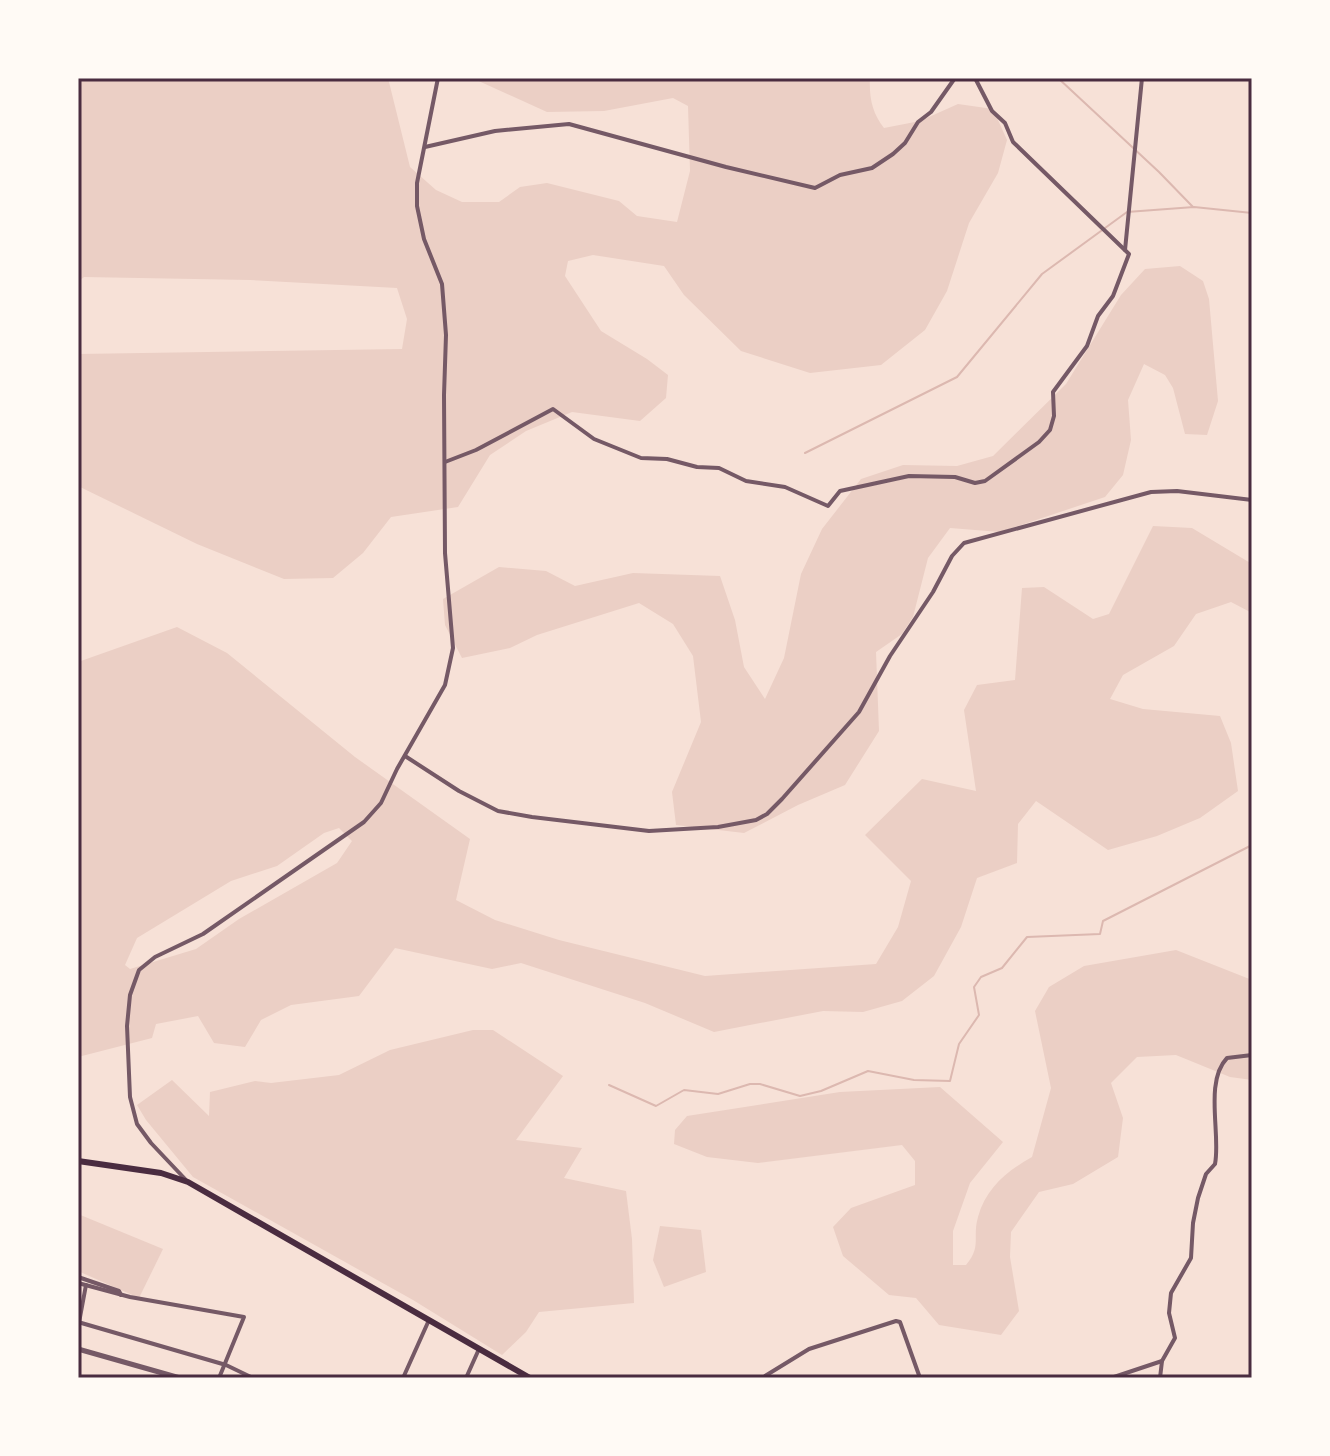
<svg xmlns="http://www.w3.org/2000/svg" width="1330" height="1456" font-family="Overpass,sans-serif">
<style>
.green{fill:#ebcfc5;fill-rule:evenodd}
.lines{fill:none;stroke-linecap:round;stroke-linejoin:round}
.stream{stroke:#dcb8b0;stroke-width:2}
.minor{stroke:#755966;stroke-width:4}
.tertiary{stroke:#755966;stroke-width:5}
.primary{stroke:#4a2c40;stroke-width:6}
.neatline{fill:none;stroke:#4a2c40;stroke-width:3}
</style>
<rect width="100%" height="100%" fill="#f7e1d7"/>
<!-- green -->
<g class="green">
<path d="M 78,78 L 388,78 L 410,167 L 436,190 L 462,202 L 499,202 L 520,187 L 547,183 L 619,201 L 637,216 L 677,222 L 690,171 L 688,106 L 673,98 L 604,111 L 547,112 L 472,78 L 870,78 C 869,97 872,113 884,128 L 920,121 L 958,104 L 993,109 L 1007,140 L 998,173 L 969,223 L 947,291 L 925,330 L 881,365 L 810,373 L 741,351 L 684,295 L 664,266 L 593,255 L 568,261 L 565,276 L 601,331 L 647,359 L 668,375 L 666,398 L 640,421 L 572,412 L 526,431 L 490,455 L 458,507 L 391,517 L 363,553 L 333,578 L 284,579 L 197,544 L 78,486 L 78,354 L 402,349 L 407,319 L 397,288 L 250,280 L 84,277 L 78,282 Z"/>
<polygon points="1180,266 1203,281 1209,299 1218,401 1207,435 1185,434 1173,388 1165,375 1144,364 1128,400 1131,440 1123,475 1105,497 1000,532 950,528 928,558 913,617 902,634 876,652 879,731 845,785 798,805 744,833 676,825 672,792 701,722 693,656 673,624 639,603 537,635 510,648 462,658 445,625 443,599 499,567 546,571 575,586 633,573 720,576 735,620 744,667 765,699 784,658 801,574 822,529 861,479 903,465 957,466 993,456 1066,384 1121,295 1145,269"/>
<path d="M 1153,526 L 1192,528 L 1252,564 L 1252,613 L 1231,602 L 1196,614 L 1174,646 L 1123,675 L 1110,699 L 1143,709 L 1220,716 L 1231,743 L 1238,791 L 1200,818 L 1157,836 L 1108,850 L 1036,801 L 1018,824 L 1017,863 L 977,878 L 961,927 L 934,976 L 902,1001 L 863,1012 L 823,1011 L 714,1032 L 645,1003 L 521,963 L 492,969 L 395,948 L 359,996 L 291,1005 L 261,1020 L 245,1047 L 214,1043 L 198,1016 L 156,1024 L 152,1038 L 78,1057 L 78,662 L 177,627 L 227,653 L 355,757 L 470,839 L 456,900 L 495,920 L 559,940 L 705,976 L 876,964 L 898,927 L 911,881 L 865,835 L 922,779 L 976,791 L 964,710 L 977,685 L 1015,680 L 1022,588 L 1044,587 L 1093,619 L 1109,614 ZM 339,828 L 352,841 L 337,863 L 239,919 L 196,949 L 130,969 L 125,965 L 137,938 L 231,881 L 277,866 L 324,833 Z"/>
<path d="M 1176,950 L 1252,980 L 1252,1080 L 1230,1077 L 1176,1055 L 1137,1057 L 1111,1083 L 1123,1118 L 1118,1157 L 1073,1184 L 1039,1192 L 1011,1232 L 1010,1257 L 1019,1311 L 1001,1335 L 939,1325 L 916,1298 L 889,1295 L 843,1256 L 833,1227 L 851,1208 L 915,1185 L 915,1161 L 902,1145 L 758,1163 L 707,1157 L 674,1144 L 675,1130 L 687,1116 L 840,1092 L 940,1087 L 1003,1142 L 970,1183 L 953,1231 L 953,1265 L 966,1265 C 982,1246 972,1238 978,1217 C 986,1188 1007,1171 1032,1157 L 1051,1088 L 1035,1011 L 1049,987 L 1084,966 Z"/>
<polygon points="473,1030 493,1030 563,1076 516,1140 582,1148 564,1178 626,1191 632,1239 634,1303 539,1312 526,1332 502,1355 413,1300 193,1177 146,1120 137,1105 172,1080 209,1116 210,1092 255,1081 271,1083 339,1075 390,1050"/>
<polygon points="78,1214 163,1249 139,1298 78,1271"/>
<polygon points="660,1226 701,1230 706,1272 664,1287 653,1260"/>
</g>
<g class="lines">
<!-- stream -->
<g class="stream">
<polyline points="1058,78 1159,172 1193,207"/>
<polyline points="805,453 957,377 1042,274 1127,212 1194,207 1252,213"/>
<polyline points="609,1085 656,1106 684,1090 718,1094 750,1084 760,1084 800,1096 821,1091 868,1071 914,1080 950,1081 959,1044 979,1015 974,987 981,977 1002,968 1027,937 1100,934 1103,921 1252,845"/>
</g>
<!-- minor -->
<g class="minor">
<polyline points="425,147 495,131 569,124 726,167 815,188 840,175 872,168 893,154 905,143 918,122 931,112 955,78"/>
<polyline points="1125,250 1142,78"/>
<polyline points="445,462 476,450 553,409 594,439 641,458 667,459 697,467 719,468 746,481 785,487 828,506 840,491 909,476 955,477 975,483 985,481 1039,442 1050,430 1054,416 1053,392 1087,346 1098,316 1113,296 1129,254 1013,142 1005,123 992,111 975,78"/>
<polyline points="405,756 459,791 498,811 532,817 649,831 718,827 756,820 767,814 782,799 859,712 890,656 933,592 952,556 964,543 1151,492 1177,491 1252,500"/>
<polyline points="186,1180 151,1143 137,1124 130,1097 127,1026 130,995 139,970 155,957 203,934 364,822 381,803 397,769 445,685 453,648 445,553 444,395 446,335 442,284 424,239 417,206 417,183 438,78"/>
<polyline points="78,1277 119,1291 121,1295"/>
<polyline points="78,1283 130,1297 244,1317 219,1378"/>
<polyline points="78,1322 226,1365 253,1378"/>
<polyline points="78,1328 86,1285"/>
<polyline points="765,1376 809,1349 896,1321 900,1322 920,1378"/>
<polyline points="403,1378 429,1320"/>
<polyline points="466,1378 479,1349"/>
<path d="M 1111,1378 L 1162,1361 L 1175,1338 L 1169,1313 L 1171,1293 L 1191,1258 L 1193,1223 L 1198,1198 L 1206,1174 L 1215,1164 C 1221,1135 1204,1082 1227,1058 L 1252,1055"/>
<polyline points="1160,1378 1162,1361"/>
</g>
<!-- tertiary -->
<polyline class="tertiary" points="78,1349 180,1378"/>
<!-- primary -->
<polyline class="primary" points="78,1161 161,1173 188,1182 530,1378"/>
</g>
<!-- border -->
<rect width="1330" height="1456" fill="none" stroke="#fffaf5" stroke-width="160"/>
<rect x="80" y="80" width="1170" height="1296" class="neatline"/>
</svg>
